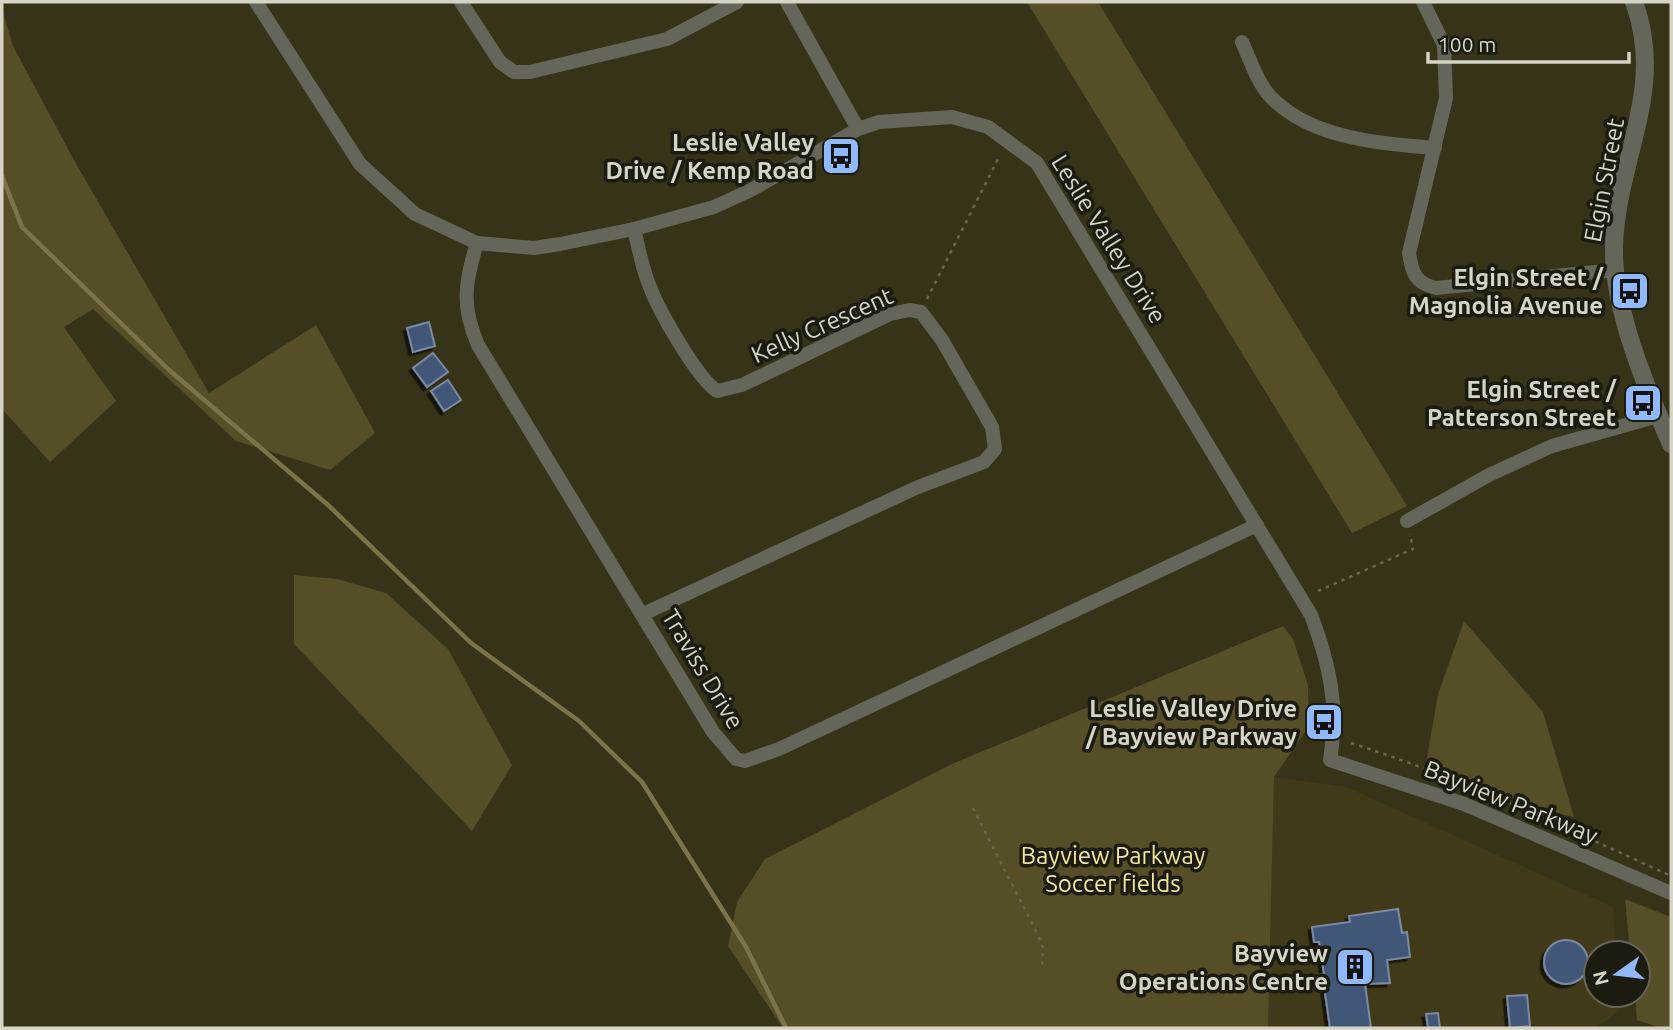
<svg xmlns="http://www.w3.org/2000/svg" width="1673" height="1030" font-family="Ubuntu,sans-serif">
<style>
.built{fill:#403a18}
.green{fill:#554e27}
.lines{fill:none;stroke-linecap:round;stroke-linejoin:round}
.stream{stroke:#7b7449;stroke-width:4.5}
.building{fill:#435778;stroke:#7b89a2;stroke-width:2;filter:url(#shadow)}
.path{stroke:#696650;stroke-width:2.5;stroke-dasharray:3.5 5;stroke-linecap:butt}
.minor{stroke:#666559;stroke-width:14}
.tertiary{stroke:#666559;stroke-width:18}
.labels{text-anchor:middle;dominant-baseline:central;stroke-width:7;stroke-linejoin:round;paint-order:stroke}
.poi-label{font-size:24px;font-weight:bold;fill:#d6d4c5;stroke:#1c1b0f;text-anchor:end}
.street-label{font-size:24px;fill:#d6d4c5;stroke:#1c1b0f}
.park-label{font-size:24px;fill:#f1e69f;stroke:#1c1b0f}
</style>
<defs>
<filter id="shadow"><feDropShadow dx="-3.5" dy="3.5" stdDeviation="0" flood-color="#0009"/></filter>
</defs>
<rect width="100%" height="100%" fill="#373319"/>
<!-- built -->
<polygon class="built" points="1274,777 1346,787 1613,907 1616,953 1596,953 1596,995 1619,995 1620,1011 1595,1028 1268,1028"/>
<!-- green -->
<g class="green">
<polygon points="1027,2 1098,2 1407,506 1352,533"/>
<polygon points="2,9 13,46 75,162 209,393 316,325 375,433 330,470 236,441 93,309 64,327 116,401 50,462 2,409"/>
<polygon points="294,575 337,579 386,593 448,649 512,765 472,831 294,644"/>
<path d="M 1464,621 L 1543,712 L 1574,817 C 1523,807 1477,779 1426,763 L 1438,694 Z"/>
<polygon points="1283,626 1293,639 1308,685 1309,726 1274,777 1268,1028 783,1028 728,946 737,902 765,859 952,764"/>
<polygon points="1625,899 1671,917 1671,1028 1661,1028 1637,1020 1635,995 1638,995 1638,953 1630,953"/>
</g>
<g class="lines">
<!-- stream -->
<polyline class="stream" points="2,176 22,227 169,370 328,505 471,643 579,721 642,782 746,947 786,1028"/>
</g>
<!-- building -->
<g class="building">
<polygon points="429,322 435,346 413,352 407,328"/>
<polygon points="433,353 448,372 427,387 413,368"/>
<polygon points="448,380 461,400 444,411 431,391"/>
<polygon points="1398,909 1402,933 1407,932 1410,957 1387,960 1390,983 1365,984 1371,1028 1330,1028 1324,986 1320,987 1319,975 1324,974 1319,942 1314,942 1312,927 1350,922 1349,916"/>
<circle cx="1566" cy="962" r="22"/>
<polygon points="1527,995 1530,1026 1510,1028 1507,996"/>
<polygon points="1438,1013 1440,1028 1428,1028 1426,1014"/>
</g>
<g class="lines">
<!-- path -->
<g class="path">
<polyline points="927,299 1000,155"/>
<polyline points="1318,591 1413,549 1410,534"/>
<path d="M 1351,743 C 1461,778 1566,828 1671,876"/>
<polyline points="973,808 1038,935 1043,948 1042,967"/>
</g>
<!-- minor -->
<g class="minor">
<path d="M 256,2 L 360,164 L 415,214 L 477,243 L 534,248 L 560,244 L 634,229 L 714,207 L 751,190 L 858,129 L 879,122 L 952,117 L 988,127 L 1037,163 L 1311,615 C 1330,665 1339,707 1330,760 L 1464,804 L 1671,893"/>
<polyline points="461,2 500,62 514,72 530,72 667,39 737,2"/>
<polyline points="787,2 858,129"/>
<path d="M 1423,2 L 1444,45 L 1446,98 L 1409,253 C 1412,273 1415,283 1436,288 L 1615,270"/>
<path d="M 1242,42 C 1250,59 1257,82 1269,95 C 1309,139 1379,143 1435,148"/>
<path d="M 634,229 C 639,248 642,269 650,287 C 659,311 697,378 717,391 L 742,385 L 890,314 L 910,310 L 921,312 L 942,340 L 992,427 L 995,449 L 984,462 L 918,487 L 643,614"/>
<path d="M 477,243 C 465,282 461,306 478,345 L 713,732 L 736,759 L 745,761 L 779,749 L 1257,525"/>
<polyline points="1407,521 1489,475 1552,446 1658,416"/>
</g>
<!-- tertiary -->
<path class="tertiary" d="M 1634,2 C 1667,91 1615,162 1614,249 C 1613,309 1647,390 1671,444"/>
</g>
<!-- icons -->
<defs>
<symbol id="bus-square" viewBox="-11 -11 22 22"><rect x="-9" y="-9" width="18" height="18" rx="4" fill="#90b8fd" stroke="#1c1b0f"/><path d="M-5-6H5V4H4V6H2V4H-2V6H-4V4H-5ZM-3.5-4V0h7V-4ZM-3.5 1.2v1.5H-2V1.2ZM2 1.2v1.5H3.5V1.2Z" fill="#111"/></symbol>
<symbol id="building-square" viewBox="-11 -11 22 22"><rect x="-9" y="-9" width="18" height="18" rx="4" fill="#90b8fd" stroke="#1c1b0f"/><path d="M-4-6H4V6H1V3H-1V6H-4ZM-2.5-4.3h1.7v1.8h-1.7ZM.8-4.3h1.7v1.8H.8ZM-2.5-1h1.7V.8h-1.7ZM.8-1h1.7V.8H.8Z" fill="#111"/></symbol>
</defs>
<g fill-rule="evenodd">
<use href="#bus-square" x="819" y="134" width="44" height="44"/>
<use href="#bus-square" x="1608" y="269" width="44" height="44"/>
<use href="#bus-square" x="1621" y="381" width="44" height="44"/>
<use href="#bus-square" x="1302" y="700" width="44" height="44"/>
<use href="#building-square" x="1333" y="945" width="44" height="44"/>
</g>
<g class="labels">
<!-- poi labels -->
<g class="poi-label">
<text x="814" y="142">Leslie Valley<tspan x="814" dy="28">Drive / Kemp Road</tspan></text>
<text x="1603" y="277">Elgin Street /<tspan x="1603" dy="28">Magnolia Avenue</tspan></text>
<text x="1616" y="389">Elgin Street /<tspan x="1616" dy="28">Patterson Street</tspan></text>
<text x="1297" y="708">Leslie Valley Drive<tspan x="1297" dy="28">/ Bayview Parkway</tspan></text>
<text x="1328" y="953">Bayview<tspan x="1328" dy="28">Operations Centre</tspan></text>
</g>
<!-- street labels -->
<g class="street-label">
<text transform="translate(1604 180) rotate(-79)">Elgin Street</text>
<text transform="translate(1109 239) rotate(58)">Leslie Valley Drive</text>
<text transform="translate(822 325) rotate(-24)">Kelly Crescent</text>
<text transform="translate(703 669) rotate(59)">Traviss Drive</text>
<text transform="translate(1511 802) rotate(22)">Bayview Parkway</text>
</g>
<!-- park labels -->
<g class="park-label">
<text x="1113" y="855">Bayview Parkway<tspan x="1113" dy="28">Soccer fields</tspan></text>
</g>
</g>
<!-- border -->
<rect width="1673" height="1030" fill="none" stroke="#d6d4c5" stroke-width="7"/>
<!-- north arrow -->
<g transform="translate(1617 974) rotate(256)"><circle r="33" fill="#1c1b0f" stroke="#666558" stroke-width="2"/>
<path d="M0-5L12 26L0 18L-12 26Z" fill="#90b8fd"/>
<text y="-10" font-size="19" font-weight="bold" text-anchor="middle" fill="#d6d4c5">N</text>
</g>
<!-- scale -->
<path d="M1428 52v10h201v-10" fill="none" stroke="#d6d4c5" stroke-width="3.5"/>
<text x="1438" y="52" font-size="21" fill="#d6d4c5" stroke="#1c1b0f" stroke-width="5" paint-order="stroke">100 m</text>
</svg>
